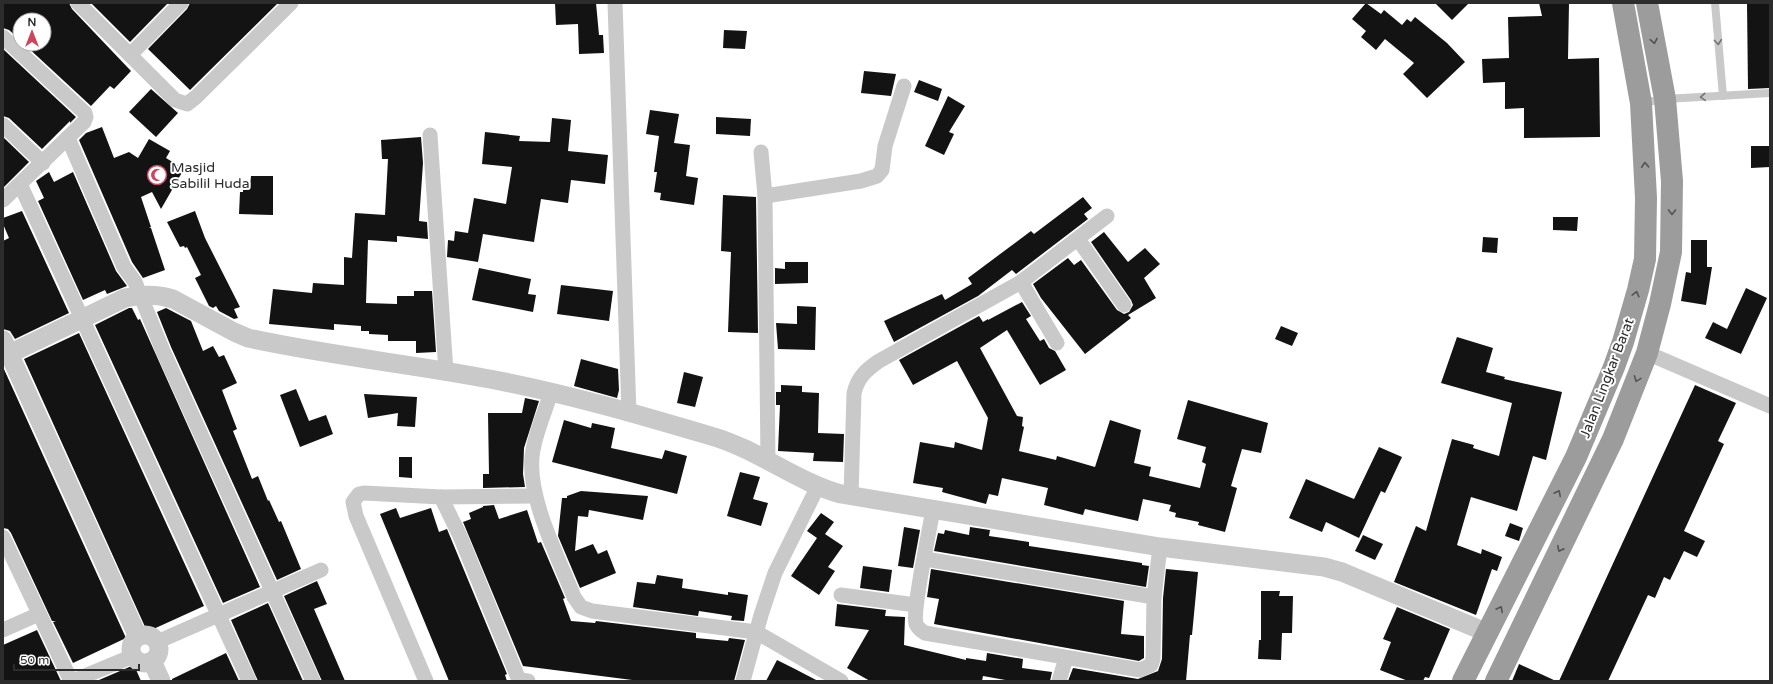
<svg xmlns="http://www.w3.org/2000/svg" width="1773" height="684" font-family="'Varela Round',sans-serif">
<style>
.building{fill:#131313}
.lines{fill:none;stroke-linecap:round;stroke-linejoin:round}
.service{stroke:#c9c9c9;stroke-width:8}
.minor{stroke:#c9c9c9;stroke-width:15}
.tertiary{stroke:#c9c9c9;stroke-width:19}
.trunk{stroke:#9c9c9c;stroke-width:22}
.oneway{stroke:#535353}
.oneway2{stroke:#737373}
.labels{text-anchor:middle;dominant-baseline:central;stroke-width:4;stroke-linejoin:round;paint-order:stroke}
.poi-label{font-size:14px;fill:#2c2c2c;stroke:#fff;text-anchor:start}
.street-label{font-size:14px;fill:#2c2c2c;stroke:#fff}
</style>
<rect width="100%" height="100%" fill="#fff"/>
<!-- building -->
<g class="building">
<polygon points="3,3 69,3 72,9 131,71 114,89 110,86 91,106 24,44 44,44 44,20 20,20 20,40 9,30 3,28"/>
<polygon points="91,3 168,3 130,42"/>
<polygon points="190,3 278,3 190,90 148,49 187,9"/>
<polygon points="555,3 596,3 599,35 603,35 604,53 579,54 578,24 556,25"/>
<polygon points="1366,3 1381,14 1384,10 1402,25 1407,19 1411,22 1415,17 1447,43 1465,62 1427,98 1403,74 1414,63 1385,39 1376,50 1361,37 1366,31 1352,19"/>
<polygon points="1435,3 1469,3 1452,20"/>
<polygon points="1539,3 1569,3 1568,59 1599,58 1600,137 1524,138 1524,108 1505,109 1505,82 1483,83 1482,59 1509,58 1508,17 1542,16"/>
<polygon points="1747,3 1770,3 1770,88 1748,89"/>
<polygon points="724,30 747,31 745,49 723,48"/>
<polygon points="3,49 76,117 70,123 70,121 42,149 9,118 3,116"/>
<polygon points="864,71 896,74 891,96 861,93"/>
<polygon points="919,80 942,89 938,101 914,92"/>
<polygon points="151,89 178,113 156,137 129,112"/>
<polygon points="948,96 965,106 949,132 954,134 944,155 925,146"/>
<polygon points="650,110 679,114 674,143 690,145 686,176 698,178 694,205 660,200 661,193 654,192 657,172 654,172 659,136 646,134"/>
<polygon points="716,117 751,119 750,136 716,134"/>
<polygon points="552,118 571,120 568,151 608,155 605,184 571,180 568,203 541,199 534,242 483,234 478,262 447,257 448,240 454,241 455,231 468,233 474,198 506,204 512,167 482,164 485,132 520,136 519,141 550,142"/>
<polygon points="102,127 114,158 129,152 138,158 149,139 170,151 166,158 184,169 161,209 152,192 141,197 151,227 149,228 151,228 165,270 143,278 132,262 79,140 86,133"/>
<polygon points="3,137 29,162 3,188"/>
<polygon points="421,137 423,163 419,221 427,222 428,239 397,236 397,242 368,240 366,303 397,304 397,296 414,296 414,291 432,291 436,352 416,353 416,341 388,341 388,335 369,334 369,331 361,331 361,326 334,324 334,330 269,324 273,289 312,293 313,283 344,285 344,257 352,258 355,213 385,215 388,159 382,159 381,140"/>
<polygon points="1751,146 1770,146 1770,167 1751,168"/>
<polygon points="49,172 54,182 73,172 116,271 127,286 107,294 105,290 83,300 38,201 44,198 36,181"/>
<polygon points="251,176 273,176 273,215 239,214 240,192 243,192 243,187 250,187"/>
<polygon points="723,195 756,197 758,333 728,332 731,252 721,251"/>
<polygon points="1083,197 1092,208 1084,214 1088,219 1016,274 1012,270 978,296 894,342 884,321 942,294 945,300 972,284 968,278 1031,231 1034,234"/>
<polygon points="22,211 69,313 15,339 10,331 3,329 3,241 9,238 3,224 3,218"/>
<polygon points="195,211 205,238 240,307 234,309 238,318 234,319 219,311 216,306 213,308 209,306 195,278 201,275 187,247 185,248 184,246 180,247 167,222"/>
<polygon points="1553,217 1578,217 1577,231 1553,230"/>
<polygon points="1104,232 1128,262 1145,248 1160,264 1144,278 1156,298 1128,315 1131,318 1085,354 1041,298 1033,284 1068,258 1074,265 1081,260 1117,310 1124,314 1129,312 1133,305 1131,300 1091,242"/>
<polygon points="1483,237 1498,238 1497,253 1482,252"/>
<polygon points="1691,240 1707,240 1707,267 1712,267 1706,305 1681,301 1686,272 1691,273"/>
<polygon points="785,262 808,262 808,283 775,284 775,268 785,269"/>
<polygon points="479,268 531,279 528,294 536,295 533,312 472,300"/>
<polygon points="561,285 613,291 609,321 557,314"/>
<polygon points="1746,288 1767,298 1741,354 1705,338 1713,322 1727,329"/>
<polygon points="1022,302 1031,316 1026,319 1040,341 1044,339 1049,348 1055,351 1066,370 1040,385 1007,330 980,348 1017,416 1023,417 1022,426 1024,427 1019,451 1056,460 1057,456 1095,467 1110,420 1141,430 1134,463 1151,467 1149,476 1200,488 1206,464 1202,462 1206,447 1177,439 1188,400 1268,423 1261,453 1242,449 1231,486 1237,488 1225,532 1198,525 1199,522 1175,517 1176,513 1169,511 1171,505 1143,499 1138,521 1085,509 1083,515 1044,505 1048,488 1002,478 998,496 989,494 986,504 942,492 943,488 913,483 920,442 954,448 955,442 982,450 988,418 957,361 913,385 899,360 979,316 983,322 988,319 988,320"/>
<polygon points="797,306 816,307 815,350 778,349 776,323 797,324"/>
<polygon points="129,308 132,308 138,320 140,319 260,587 223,603 95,325"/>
<polygon points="166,308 191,321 203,351 213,346 219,357 224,355 237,383 222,390 237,429 233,431 252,479 258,476 268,501 269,500 279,522 281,521 301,569 277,580 171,347 157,312"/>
<polygon points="1281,326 1298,333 1292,346 1275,339"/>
<polygon points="79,333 204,606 149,631 148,628 146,629 24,359"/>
<polygon points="1457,337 1493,348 1486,372 1505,377 1504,379 1562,392 1546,460 1533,456 1517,511 1471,497 1457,545 1481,554 1482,549 1502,557 1497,571 1492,569 1476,615 1394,582 1416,526 1426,531 1452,439 1474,445 1473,448 1499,456 1512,403 1441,383"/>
<polygon points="581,359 618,369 619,390 617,398 574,386"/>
<polygon points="3,367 126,638 73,663 53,622 56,621 52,621 11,533 8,529 3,528"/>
<polygon points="684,372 703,377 695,407 677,403"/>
<polygon points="781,385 802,386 802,392 819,393 818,433 844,434 843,462 813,461 814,453 778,451 780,405 776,405 776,392 781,392"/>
<polygon points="1695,385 1736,403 1718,441 1724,444 1684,531 1705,541 1697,557 1684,551 1670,580 1664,577 1655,598 1648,595 1608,681 1559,681"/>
<polygon points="296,389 309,421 326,415 333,434 300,447 280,395"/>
<polygon points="364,394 417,397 415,427 397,426 398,413 368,418"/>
<polygon points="525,398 539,401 524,448 523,474 525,487 483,488 483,474 489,474 488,413 522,413"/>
<polygon points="564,420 591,428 592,423 615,428 611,448 662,459 665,450 687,456 677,494 552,462"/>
<polygon points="1379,447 1402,457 1385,493 1381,491 1359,538 1326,522 1322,532 1289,518 1306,479 1354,499"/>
<polygon points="399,457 412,457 412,478 399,477"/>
<polygon points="740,472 760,477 753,499 768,503 761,526 727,516"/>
<polygon points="581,491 648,496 643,520 589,510 588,517 578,516 575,551 593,544 598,554 607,550 616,573 580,588 558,536 562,498 567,498 567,496"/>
<polygon points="494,505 499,519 527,510 538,543 541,542 565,598 563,599 571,621 595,623 596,621 696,633 696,638 728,641 729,638 745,640 734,681 640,681 523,666 463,522 471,519 469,513 483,507 483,506"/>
<polygon points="396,508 400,518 431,508 439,532 447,529 507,674 505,675 507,681 449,681 380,514"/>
<polygon points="821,513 834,522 825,534 843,546 828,567 835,571 819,595 791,576 817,538 807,531"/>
<polygon points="1510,523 1523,528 1519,541 1505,536"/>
<polygon points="904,527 920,530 913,568 898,566"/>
<polygon points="970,527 990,530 989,536 1029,542 1029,546 1142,563 1142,565 1149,566 1146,587 934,551 938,533 944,534 945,530 969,535"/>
<polygon points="1363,535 1383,544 1375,560 1355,551"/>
<polygon points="863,566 892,570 889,592 860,588"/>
<polygon points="931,569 1124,601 1121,634 1144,636 1144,658 1139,661 934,624 939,599 927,597"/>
<polygon points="1166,569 1198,572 1192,635 1190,635 1186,681 1068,681 1073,668 1138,679 1158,671 1162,659 1163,598"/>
<polygon points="657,575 683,579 682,588 728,595 728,592 748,595 744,621 731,620 732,616 699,611 698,616 633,607 637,582 655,584"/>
<polygon points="317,581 327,604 314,609 345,681 322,681 284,596"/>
<polygon points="1261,591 1280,591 1279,596 1293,596 1292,633 1282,633 1281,660 1258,659 1259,640 1261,640"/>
<polygon points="268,603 303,681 258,681 231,620"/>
<polygon points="837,604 886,610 885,616 905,617 904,645 966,660 966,658 986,661 987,653 1023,659 1022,668 1052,672 1050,681 1011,681 983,676 982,681 870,681 847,668 869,630 835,626"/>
<polygon points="1397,607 1450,629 1429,678 1425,677 1423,681 1408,681 1380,670 1391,642 1383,639"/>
<polygon points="37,630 61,681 3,681 3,645"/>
<polygon points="226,653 239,681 172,681 172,679"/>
<polygon points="777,660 795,669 818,681 766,681"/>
<polygon points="1519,664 1556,681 1512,681"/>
<polygon points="134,665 141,681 97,681 99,680"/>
</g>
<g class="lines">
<!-- service -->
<g class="service">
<polyline points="1715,3 1723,96"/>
<polyline points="1641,103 1665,99 1770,93"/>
</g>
<!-- minor -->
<g class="minor">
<polyline points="78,3 175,100 187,104 196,97 291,3"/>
<polyline points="615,3 629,413"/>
<polyline points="3,37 85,113 86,117 84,122 3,200"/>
<polyline points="130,55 181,3"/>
<polyline points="3,125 43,163"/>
<polyline points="430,135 446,372"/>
<polyline points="68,138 124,267 135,282 163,351 313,681"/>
<polyline points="761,152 765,196 768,460"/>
<polyline points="20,184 249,681"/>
<polyline points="765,196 861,181 877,176 882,170 885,146 904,86"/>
<polyline points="1078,239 1124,305"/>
<polyline points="1021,282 1057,343"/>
<polyline points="1647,353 1770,406"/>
<path d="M 551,392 C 545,413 534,435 532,457 C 528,499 558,557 574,597 L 581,607 L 592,611 L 756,632 L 841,681"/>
<path d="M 851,496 L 854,393 C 858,377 866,370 879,361 L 1021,282 L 1107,216"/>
<path d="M 933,509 C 930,529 912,610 916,624 C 918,628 921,631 925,633 L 1140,670 L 1151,665 L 1153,659 L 1154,597 L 1160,547"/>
<polyline points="3,537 71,681"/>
<polyline points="925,559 1154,597"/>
<polyline points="841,595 916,605"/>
<polyline points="3,630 39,614"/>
<polyline points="157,642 321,570"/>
<polyline points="73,681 133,656"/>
<polyline points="426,681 356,516 353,502 359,494 364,493 441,497"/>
<polyline points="528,681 519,680 460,536 441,497 534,496"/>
<polyline points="743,681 761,615 775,573 818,486"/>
<polyline points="1059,681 1066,658"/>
</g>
<!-- tertiary -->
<g class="tertiary">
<polyline points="3,340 138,637"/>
<path d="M 9,354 L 125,298 C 142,294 157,294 173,299 L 234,332 L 248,338 C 330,356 413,364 495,380 C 568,394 640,415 711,436 C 757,449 795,481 841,494 L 1160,547 L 1324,567 L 1342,572 L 1488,633"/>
<circle cx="145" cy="649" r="14"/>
<polyline points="152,661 161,681"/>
</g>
<!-- trunk -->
<g class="trunk">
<polyline points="1463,681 1576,457 1614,367 1623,342 1638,290 1645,259 1646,198 1641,103 1623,3"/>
<polyline points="1496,681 1613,439 1647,353 1660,304 1671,252 1672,181 1665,99 1647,3"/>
</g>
</g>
<!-- one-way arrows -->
<defs><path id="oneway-chevron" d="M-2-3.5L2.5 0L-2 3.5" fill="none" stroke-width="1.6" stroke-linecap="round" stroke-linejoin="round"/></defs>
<g class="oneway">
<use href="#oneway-chevron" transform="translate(1654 41) rotate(79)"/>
<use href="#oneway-chevron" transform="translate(1645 165) rotate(-93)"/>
<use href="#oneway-chevron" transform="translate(1672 212) rotate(90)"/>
<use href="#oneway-chevron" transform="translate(1636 294) rotate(-76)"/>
<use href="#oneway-chevron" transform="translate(1637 379) rotate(111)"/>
<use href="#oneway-chevron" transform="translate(1558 493) rotate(-63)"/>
<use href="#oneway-chevron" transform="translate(1560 549) rotate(116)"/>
<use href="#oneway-chevron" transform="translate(1500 609) rotate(-63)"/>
</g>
<g class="oneway2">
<use href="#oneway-chevron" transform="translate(1718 42) rotate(85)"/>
<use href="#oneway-chevron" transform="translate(1703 97) rotate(177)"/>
</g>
<!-- icons -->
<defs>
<symbol id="mosque-ring" viewBox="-11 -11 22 22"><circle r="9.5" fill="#fff" stroke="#ce445d" stroke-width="1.5"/><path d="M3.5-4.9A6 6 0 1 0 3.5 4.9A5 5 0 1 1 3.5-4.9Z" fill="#ce445d"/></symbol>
</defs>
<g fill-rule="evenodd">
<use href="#mosque-ring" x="146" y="164" width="22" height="22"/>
</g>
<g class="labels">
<!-- poi labels -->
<g class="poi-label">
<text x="171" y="167">Masjid<tspan x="171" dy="16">Sabilil Huda</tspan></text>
</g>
<!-- street labels -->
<g class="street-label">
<text transform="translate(1607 378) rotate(-69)">Jalan Lingkar Barat</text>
</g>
</g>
<!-- border -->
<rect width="1773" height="684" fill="none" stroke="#2c2c2c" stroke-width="8"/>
<!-- north arrow -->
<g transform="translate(32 32)"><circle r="19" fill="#ffffff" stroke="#ababab"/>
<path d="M0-3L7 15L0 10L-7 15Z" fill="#ce445d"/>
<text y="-6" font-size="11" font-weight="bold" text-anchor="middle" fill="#2c2c2c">N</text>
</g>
<!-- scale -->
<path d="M14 664v6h125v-6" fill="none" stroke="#2c2c2c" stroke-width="2"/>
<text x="20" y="664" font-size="12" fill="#2c2c2c" stroke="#ffffff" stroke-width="3" paint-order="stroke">50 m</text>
</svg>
